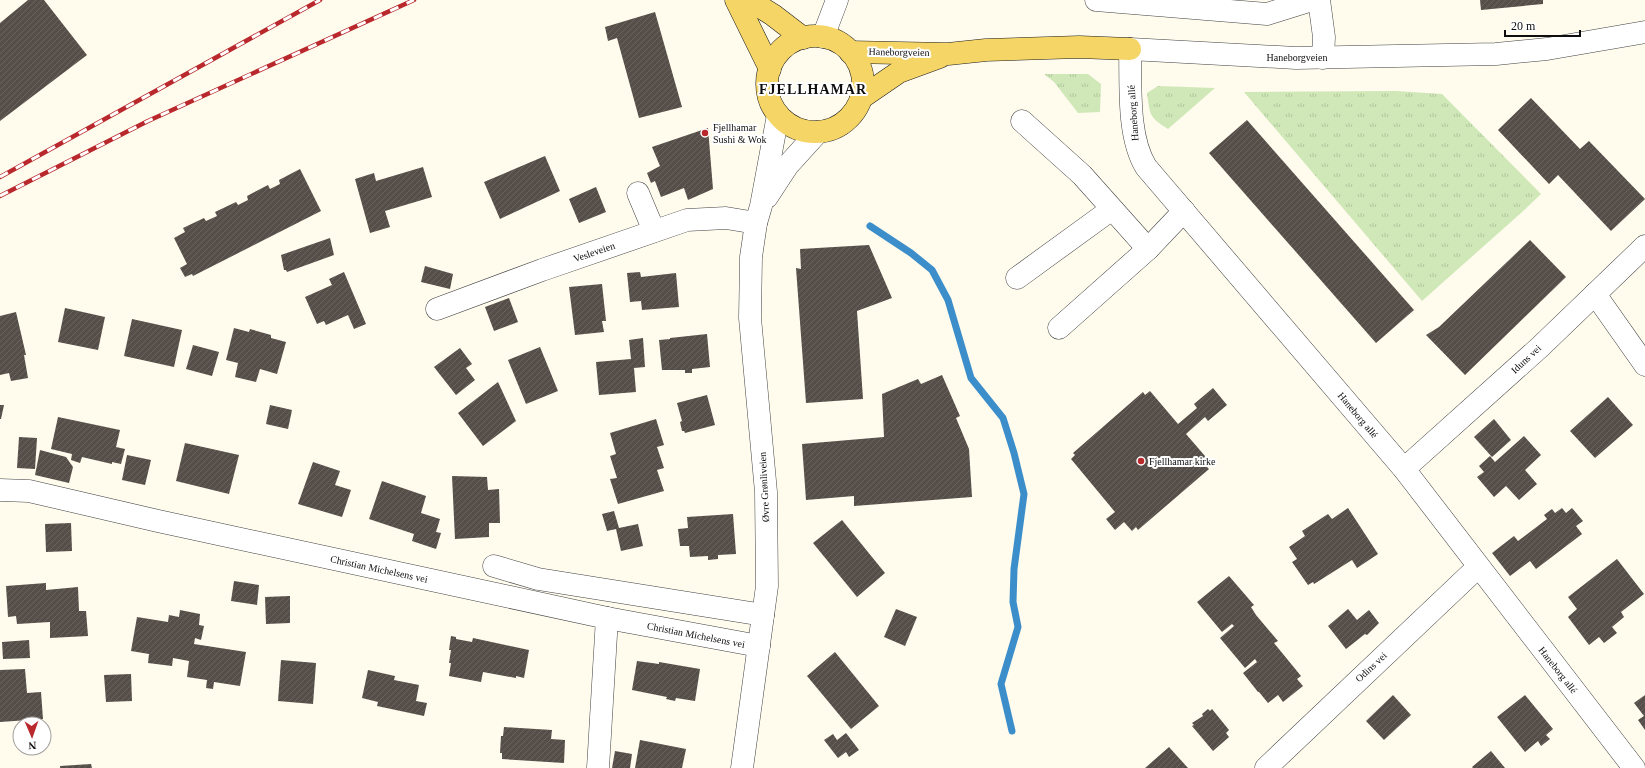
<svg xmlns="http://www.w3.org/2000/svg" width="1645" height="768" font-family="'Times New Roman',serif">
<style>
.grass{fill:url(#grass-tufts)}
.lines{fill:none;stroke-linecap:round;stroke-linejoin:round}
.stream{stroke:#3c8eca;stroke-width:7}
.building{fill:url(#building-hatch)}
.minor-casing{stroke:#404040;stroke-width:23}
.major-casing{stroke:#1e1e1e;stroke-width:23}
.minor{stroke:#fff;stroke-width:22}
.major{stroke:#f5d566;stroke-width:22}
.rail-casing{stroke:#b9282c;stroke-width:4.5}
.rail{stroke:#fff;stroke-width:3;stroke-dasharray:9;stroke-linecap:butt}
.poi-dot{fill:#b9282c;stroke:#fff;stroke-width:1.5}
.labels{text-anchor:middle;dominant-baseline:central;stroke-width:4;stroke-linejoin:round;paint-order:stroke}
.street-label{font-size:10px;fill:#0d0d0d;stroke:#fff}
.poi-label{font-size:10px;fill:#0d0d0d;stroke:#fff;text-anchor:start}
.district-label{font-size:14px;font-weight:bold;letter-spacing:1px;fill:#0d0d0d;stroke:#fff}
</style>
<defs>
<pattern id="grass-tufts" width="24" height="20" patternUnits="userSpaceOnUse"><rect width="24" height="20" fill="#d0e8b8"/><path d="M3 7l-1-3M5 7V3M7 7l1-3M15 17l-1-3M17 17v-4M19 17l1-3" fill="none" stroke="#b1c69d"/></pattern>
<pattern id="building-hatch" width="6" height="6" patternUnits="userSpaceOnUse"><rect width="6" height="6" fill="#554e49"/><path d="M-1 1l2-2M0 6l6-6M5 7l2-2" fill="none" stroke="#68635f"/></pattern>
</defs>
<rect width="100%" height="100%" fill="#fffbed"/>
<!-- grass -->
<g class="grass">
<polygon points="1044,74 1088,74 1101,84 1100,112 1078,113 1054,82"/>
<path d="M 1158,86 L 1215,88 L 1168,129 C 1149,117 1150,115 1147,93 Z"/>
<polygon points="1396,91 1442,94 1541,194 1521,213 1422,301 1244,92"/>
</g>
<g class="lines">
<!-- stream -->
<polyline class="stream" points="870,226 911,253 932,270 948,300 971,378 1003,418 1014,453 1024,494 1014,569 1013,602 1018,627 1001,684 1012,731"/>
</g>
<!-- building -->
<g class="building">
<polygon points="28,0 44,0 87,55 0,121 0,23"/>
<polygon points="1480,0 1543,0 1543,4 1481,10"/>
<polygon points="655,12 682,107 639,118 617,38 608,41 605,27"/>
<polygon points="1531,98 1580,149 1589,141 1645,199 1611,231 1558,175 1549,184 1498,130"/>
<polygon points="1247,120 1414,310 1376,343 1209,153"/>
<polygon points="708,128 713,189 688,200 684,188 661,197 655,181 651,183 647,173 660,166 652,147"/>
<polygon points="545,156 560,191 500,219 484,182"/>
<polygon points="423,167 432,197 385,211 390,227 370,233 355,179 374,173 376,181"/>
<polygon points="300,169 321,211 193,276 192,274 185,277 180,268 187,264 174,238 185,232 183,228 204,218 206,221 217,216 215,212 236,202 238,205 248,200 247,196 268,185 270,189 280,184 279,180"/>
<polygon points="596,187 606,212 579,223 569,199"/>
<polygon points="330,238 334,255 287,272 286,270 284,270 281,255"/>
<polygon points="1530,240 1566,277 1465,375 1426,335 1439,327"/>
<polygon points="869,245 892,298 857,311 863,399 806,403 796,268 801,269 800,249"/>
<polygon points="425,266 453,274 450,289 421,282"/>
<polygon points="344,272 366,324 354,329 348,315 326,325 324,321 317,324 305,297 332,285 329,279"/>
<polygon points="640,272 641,277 676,273 679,307 642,310 641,301 630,302 627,273"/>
<polygon points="602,284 606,321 602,321 604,332 575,335 569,287"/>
<polygon points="509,298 518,322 494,331 485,307"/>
<polygon points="65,308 105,317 98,350 58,342"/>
<polygon points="16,312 26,355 24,355 28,378 11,381 9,373 0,375 0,316"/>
<polygon points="132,319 182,330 174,367 124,356"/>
<polygon points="234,328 249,332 250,329 271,335 271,338 286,342 277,374 260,369 256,382 235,377 238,363 226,360"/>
<polygon points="707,334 710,367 692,369 692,373 685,373 685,370 662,370 659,340 670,339 670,338"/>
<polygon points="643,338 645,367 634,368 636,392 599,395 596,362 631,359 629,340"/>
<polygon points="193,345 219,352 212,376 186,369"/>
<polygon points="540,347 558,391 526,404 508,360"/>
<polygon points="460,348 472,364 466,368 475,380 456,395 434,367"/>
<polygon points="942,375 960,416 956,418 969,449 972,497 854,506 854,496 806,500 802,444 884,437 882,394 918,379 921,384"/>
<polygon points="498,382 516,421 483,446 458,413"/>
<polygon points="1213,388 1227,405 1208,421 1205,417 1186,434 1211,463 1207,467 1209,469 1138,530 1136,527 1132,531 1124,522 1115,530 1106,519 1115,512 1071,459 1075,455 1073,453 1143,392 1145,395 1150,391 1178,424 1197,408 1194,404"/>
<polygon points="707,395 715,425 685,433 684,431 682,431 680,422 682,421 677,403"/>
<polygon points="1608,397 1633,425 1595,458 1570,431"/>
<polygon points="0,405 4,405 1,419 0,419"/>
<polygon points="270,405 292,410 288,429 266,424"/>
<polygon points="58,417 120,430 116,447 125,449 121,464 112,462 112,464 82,457 80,463 71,460 72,454 51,449"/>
<polygon points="656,419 664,445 657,447 664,468 657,470 664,491 618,504 610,479 617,478 610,456 616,454 610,433"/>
<polygon points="1494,419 1511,440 1492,457 1474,437"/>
<polygon points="1524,436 1541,455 1525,470 1537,484 1519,500 1506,486 1494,497 1477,477 1484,472 1479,466 1490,456 1495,462"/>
<polygon points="19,437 37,438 35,469 17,468"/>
<polygon points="185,443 239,455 229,494 176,481"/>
<polygon points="40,450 66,457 73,467 69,483 35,475"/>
<polygon points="127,455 151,460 145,485 122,480"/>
<polygon points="313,462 340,471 335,485 351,490 342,517 298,504"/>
<polygon points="452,476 487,477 488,490 499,489 500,523 489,523 489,537 455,539"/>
<polygon points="382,481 426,496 421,513 440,519 436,532 441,533 436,549 412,541 414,534 369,519"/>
<polygon points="1348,508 1378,554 1357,568 1352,560 1314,584 1313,582 1308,585 1292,562 1297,559 1289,547 1305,536 1302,531 1328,514 1332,519"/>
<polygon points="1562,508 1566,513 1572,508 1583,521 1576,526 1582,534 1536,569 1530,561 1510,576 1492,553 1514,536 1518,541 1547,519 1544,515 1552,509 1555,513"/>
<polygon points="614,511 619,528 638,524 643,546 621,551 616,529 607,531 602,514"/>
<polygon points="733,514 736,554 718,555 718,559 708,560 708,556 690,557 689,546 680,546 678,529 688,528 687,517"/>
<polygon points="842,520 885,573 857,597 813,543"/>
<polygon points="71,523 72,551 46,552 45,524"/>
<polygon points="1617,559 1644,594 1621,612 1624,617 1612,627 1617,633 1604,643 1599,637 1589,645 1568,617 1577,609 1568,597"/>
<polygon points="1229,576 1254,605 1251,607 1256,615 1278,641 1274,643 1301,676 1297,679 1303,686 1283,702 1278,695 1268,703 1259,692 1258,692 1243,673 1257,662 1255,659 1245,668 1220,638 1234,626 1232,624 1222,632 1197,602"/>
<polygon points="234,581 259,585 257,605 231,601"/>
<polygon points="46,583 46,590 78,587 79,611 86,611 88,636 50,638 50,622 17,624 16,616 8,617 6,586"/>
<polygon points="290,596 290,623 266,624 265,597"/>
<polygon points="896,609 917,617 905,646 884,637"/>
<polygon points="1348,609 1357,620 1369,610 1379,623 1367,635 1365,634 1346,649 1328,626"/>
<polygon points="180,610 200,614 199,625 204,626 201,640 195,638 194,644 246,652 240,686 214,682 213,689 206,688 207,680 187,677 189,661 173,658 172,666 148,663 149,654 131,651 137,617 168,622 169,615 179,617"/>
<polygon points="451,636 456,637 456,639 472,642 473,638 529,650 524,678 516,676 516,678 483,672 481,682 449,676 451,663 449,663 451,650 449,650"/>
<polygon points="29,640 30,658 3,659 2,642"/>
<polygon points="835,652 879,706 851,729 807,676"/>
<polygon points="281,660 316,663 313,704 278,701"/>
<polygon points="637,661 659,664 659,662 700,669 695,701 676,698 675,701 666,699 667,697 632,690"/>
<polygon points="25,669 27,693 41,692 43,719 0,722 0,670"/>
<polygon points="368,670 395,676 394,680 419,685 416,701 427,703 424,716 377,706 378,702 362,698"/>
<polygon points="131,674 132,701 106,702 104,675"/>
<polygon points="1393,695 1411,715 1384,740 1366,721"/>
<polygon points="1525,695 1553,729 1546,735 1550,739 1541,746 1538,741 1525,752 1497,717"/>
<polygon points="1645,695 1645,730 1638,720 1644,716 1634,703"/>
<polygon points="1208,709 1210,711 1212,709 1229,730 1226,733 1229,737 1213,751 1192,726 1194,725 1192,723 1203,716 1202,714"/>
<polygon points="504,727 552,730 551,739 565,740 564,763 502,759 502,753 500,753 501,736 503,736"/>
<polygon points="846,733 859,750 849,757 846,752 838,758 824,740 833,734 837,740"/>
<polygon points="640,740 686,749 682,768 635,768"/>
<polygon points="1169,747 1188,768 1145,768"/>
<polygon points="615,751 632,754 630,768 612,768"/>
<polygon points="1491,751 1505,768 1473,768 1472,767"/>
<polygon points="91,764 92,768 60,768 60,766"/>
</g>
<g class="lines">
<defs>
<g id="minor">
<polyline points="1096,0 1267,14 1312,0"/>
<polyline points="1319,0 1324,37 1323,58"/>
<polyline points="823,37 837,0"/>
<polyline points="1022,121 1082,175 1148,249"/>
<polyline points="638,193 654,231"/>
<polyline points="767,197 788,165 818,132"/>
<polyline points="1017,278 1112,209"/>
<polyline points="1595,294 1645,365"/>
<polyline points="437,309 542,270 687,220 726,218 756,223"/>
<polyline points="1059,328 1148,249 1184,211"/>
<polyline points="1404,469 1540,347 1645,246"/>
<polyline points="0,490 29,491 158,521 607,618 759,646"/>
<polyline points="494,566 538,579 763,615"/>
<polyline points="598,768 607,618"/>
<polyline points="742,768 767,586 766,492 750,318 751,257 756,223 761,206 778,115"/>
<polyline points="1266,768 1478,567"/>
<path d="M 1634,768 L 1404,469 L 1146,167 C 1127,136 1131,85 1130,49 L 1296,58 L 1496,54 L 1547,49 L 1645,32"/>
</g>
<g id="major">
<polyline points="736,0 770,69"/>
<polyline points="749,0 773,15 803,38"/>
<circle cx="815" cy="84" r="48"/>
<polyline points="850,52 948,54 986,50 1079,47 1130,49"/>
<polyline points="861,98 899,72 940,57"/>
</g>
</defs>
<!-- minor casing -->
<use href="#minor" class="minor-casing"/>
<!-- major casing -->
<use href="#major" class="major-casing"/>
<!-- minor -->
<use href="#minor" class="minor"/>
<!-- major -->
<use href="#major" class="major"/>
<defs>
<g id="rail">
<polyline points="0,177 320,0"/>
<polyline points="0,196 148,121 414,0"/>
</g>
</defs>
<!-- rail casing -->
<use href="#rail" class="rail-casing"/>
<!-- rail -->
<use href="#rail" class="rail"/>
</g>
<!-- markers -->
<g class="poi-dot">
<circle cx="705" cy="133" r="4"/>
<circle cx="1141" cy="461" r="4"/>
</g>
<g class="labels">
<!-- street labels -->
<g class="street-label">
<text transform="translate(899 52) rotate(1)">Haneborgveien</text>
<text x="1297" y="57">Haneborgveien</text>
<text transform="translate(1133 113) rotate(-94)">Haneborg allé</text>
<text transform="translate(594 252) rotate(-19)">Vesleveien</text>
<text transform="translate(1526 359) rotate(-43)">Iduns vei</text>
<text transform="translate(1358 415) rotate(50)">Haneborg allé</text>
<text transform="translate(764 487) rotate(-93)">Øvre Grønliveien</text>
<text transform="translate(379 569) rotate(12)">Christian Michelsens vei</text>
<text transform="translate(696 635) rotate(11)">Christian Michelsens vei</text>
<text transform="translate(1371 667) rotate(-43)">Odins vei</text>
<text transform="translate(1558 670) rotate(52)">Haneborg allé</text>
</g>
<!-- poi labels -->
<g class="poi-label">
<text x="713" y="127">Fjellhamar<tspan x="713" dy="12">Sushi &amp; Wok</tspan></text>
<text x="1149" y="461">Fjellhamar kirke</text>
</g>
<!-- district labels -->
<g class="district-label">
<text x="813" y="89">FJELLHAMAR</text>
</g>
</g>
<!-- north arrow -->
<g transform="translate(32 736) rotate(178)"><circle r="19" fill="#ffffff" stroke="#9e9e9e"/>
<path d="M0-3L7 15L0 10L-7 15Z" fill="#b9282c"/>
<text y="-6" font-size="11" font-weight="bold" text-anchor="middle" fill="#0d0d0d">N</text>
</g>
<!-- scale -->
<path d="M1505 30v6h75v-6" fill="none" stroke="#0d0d0d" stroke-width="2"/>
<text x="1511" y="30" font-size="12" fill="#0d0d0d" stroke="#ffffff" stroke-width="3" paint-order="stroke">20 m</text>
</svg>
